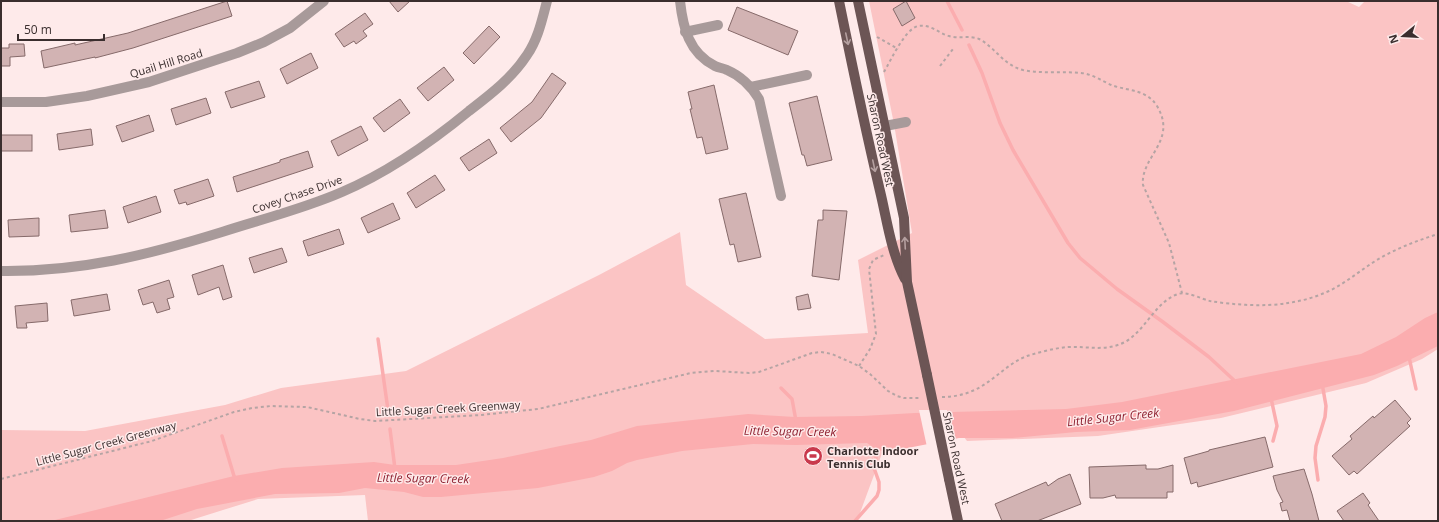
<svg xmlns="http://www.w3.org/2000/svg" width="1439" height="522" font-family="'Open Sans',sans-serif">
<style>
.green{fill:#fbc4c4}
.water{fill:#fbadaf}
.pier{fill:#feeaea}
.lines{fill:none;stroke-linecap:round;stroke-linejoin:round}
.stream{stroke:#fbadaf;stroke-width:3.5}
.building{fill:#d2b3b3;stroke:#866a6a}
.path{stroke:#b5a4a4;stroke-width:2;stroke-dasharray:3 3;stroke-linecap:butt}
.minor{stroke:#a89a9a;stroke-width:10}
.major{stroke:#6c5555;stroke-width:10}
.major-bridge{stroke:#6c5555;stroke-width:10}
.oneway{stroke:#b5a0a0}
.labels{text-anchor:middle;dominant-baseline:central;stroke-width:3;stroke-linejoin:round;paint-order:stroke}
.street-label{font-size:11px;fill:#3a2e2e;stroke:#feeaea}
.poi-label{font-size:11px;font-weight:bold;fill:#3a2e2e;stroke:#feeaea;text-anchor:start}
.water-label{font-size:12px;font-style:italic;fill:#8e2030;stroke:#feeaea}
</style>
<rect width="100%" height="100%" fill="#feeaea"/>
<!-- green -->
<polygon class="green" points="869,1 1346,1 1359,7 1365,1 1438,1 1438,349 1422,359 1366,383 1221,418 1098,436 967,441 955,425 891,429 857,521 368,521 365,495 258,499 188,521 1,521 1,430 85,431 225,405 281,388 406,371 599,275 680,232 686,285 765,339 868,333 858,260 912,233 894,124"/>
<!-- water -->
<polygon class="water" points="1438,312 1438,346 1397,366 1374,375 1234,411 1130,430 1076,432 1012,438 959,438 887,452 877,450 867,443 796,445 753,444 682,451 637,460 627,463 612,471 594,477 538,488 441,497 423,497 404,492 365,488 339,493 275,494 197,509 160,521 51,521 234,476 282,468 374,462 395,465 456,465 503,458 560,446 591,440 637,426 748,414 795,417 862,416 915,413 1066,409 1122,402 1361,354 1396,337 1425,318"/>
<!-- pier -->
<polygon class="pier" points="919,410 947,410 954,441 927,447"/>
<g class="lines">
<!-- stream -->
<g class="stream">
<polyline points="947,1 962,30"/>
<polyline points="969,45 982,73 1000,123 1013,150 1068,243 1080,258 1117,289 1163,322 1209,357 1237,383"/>
<polyline points="378,339 388,410"/>
<polyline points="1409,357 1416,389"/>
<polyline points="781,388 792,399 796,421"/>
<polyline points="1271,398 1277,426 1273,441"/>
<polyline points="390,429 395,469"/>
<polyline points="222,436 234,476 237,480"/>
<polyline points="1318,480 1315,458 1316,446 1325,417 1326,406 1322,383"/>
<polyline points="855,521 877,496 879,490 879,482 874,468 878,446"/>
</g>
</g>
<!-- building -->
<g class="building">
<polygon points="227,1 232,16 133,48 95,58 95,57 44,68 41,51 75,43 75,45 128,33"/>
<polygon points="389,1 410,1 398,12"/>
<polygon points="906,1 915,18 902,26 893,9"/>
<polygon points="737,7 798,31 788,55 728,30"/>
<polygon points="365,13 373,24 363,31 367,36 356,44 354,41 344,47 335,34"/>
<polygon points="489,26 500,37 474,64 463,53"/>
<polygon points="9,44 24,44 25,56 10,57 10,66 1,66 1,48 9,48"/>
<polygon points="311,53 318,68 287,84 280,69"/>
<polygon points="444,67 454,80 428,101 417,88"/>
<polygon points="552,73 566,83 541,118 511,142 500,128 532,102"/>
<polygon points="259,81 265,97 231,108 225,92"/>
<polygon points="714,85 728,149 706,154 702,137 697,138 690,109 692,109 688,92"/>
<polygon points="817,96 832,160 807,166 804,155 802,155 789,103"/>
<polygon points="206,98 211,113 176,125 171,109"/>
<polygon points="400,99 410,113 384,132 373,118"/>
<polygon points="149,115 154,131 122,142 116,126"/>
<polygon points="361,126 368,140 338,156 331,141"/>
<polygon points="91,129 93,145 59,150 57,134"/>
<rect x="1" y="135" width="31" height="16"/>
<polygon points="489,139 497,153 469,171 460,158"/>
<polygon points="308,151 313,167 237,192 233,177 280,162 280,160"/>
<polygon points="435,175 445,190 416,208 407,193"/>
<polygon points="208,179 214,196 187,205 186,202 179,204 174,190"/>
<polygon points="746,193 761,257 738,262 734,244 730,245 719,199"/>
<polygon points="156,196 161,212 128,223 123,207"/>
<polygon points="393,203 400,219 368,233 361,218"/>
<polygon points="105,210 108,228 71,232 69,215"/>
<polygon points="823,210 847,211 839,280 812,276 818,220 823,220"/>
<polygon points="39,218 39,236 9,237 8,220"/>
<polygon points="339,229 344,244 308,256 303,241"/>
<polygon points="282,248 287,262 254,273 249,258"/>
<polygon points="223,265 232,297 223,300 219,287 198,295 192,275"/>
<polygon points="169,280 174,297 167,299 170,309 157,313 153,302 143,305 138,290"/>
<polygon points="107,294 110,310 74,316 71,300"/>
<polygon points="808,294 811,308 798,310 796,297"/>
<polygon points="47,303 48,321 26,323 27,328 17,328 15,306"/>
<polygon points="1395,400 1411,419 1407,423 1410,426 1357,474 1354,471 1349,475 1332,456 1352,439 1350,436 1373,416 1374,418"/>
<polygon points="1265,437 1273,467 1198,487 1197,482 1191,484 1184,458 1209,451 1209,450"/>
<polygon points="1146,465 1146,469 1158,469 1173,465 1173,492 1167,492 1167,498 1116,498 1115,495 1103,498 1090,498 1089,467"/>
<polygon points="1304,469 1312,494 1319,521 1290,521 1287,510 1282,511 1280,503 1283,502 1277,490 1273,476"/>
<polygon points="1070,474 1081,504 1037,521 1002,521 995,504 1046,482 1048,486 1058,479"/>
<polygon points="1363,493 1370,503 1368,505 1379,521 1344,521 1337,511"/>
</g>
<g class="lines">
<!-- path -->
<g class="path">
<polyline points="877,37 898,49"/>
<polyline points="940,66 953,49"/>
<path d="M 884,72 C 891,60 905,29 918,26 C 931,24 938,33 949,36 C 958,39 970,35 979,39 C 995,47 1003,65 1023,70 C 1042,74 1062,71 1081,73 C 1093,74 1103,82 1114,86 C 1130,91 1147,90 1157,106 C 1178,141 1140,157 1143,185 L 1169,243 L 1182,293"/>
<polyline points="859,366 870,349 876,334 869,269 873,260 884,255"/>
<path d="M 942,397 C 957,397 972,393 985,384 C 999,375 1011,362 1027,356 C 1040,352 1055,348 1068,347 C 1088,346 1105,352 1125,342 C 1146,330 1155,302 1178,294 C 1188,291 1201,299 1210,301 C 1234,305 1265,307 1288,303 C 1302,301 1316,297 1329,291 C 1348,282 1364,267 1382,257 C 1400,247 1419,240 1438,234"/>
<polyline points="1,479 152,441 234,412 252,408 271,406 307,407 360,419 375,421 481,415 538,409 691,373 715,371 749,373 759,372 812,353 821,352 832,354 859,366 870,374 888,391 897,396 904,398 921,398"/>
</g>
<!-- minor -->
<g class="minor">
<path d="M 680,1 C 683,28 689,53 715,66 C 719,68 723,68 727,70 C 741,76 751,86 759,99 L 781,196"/>
<polyline points="685,32 718,25"/>
<polyline points="751,87 807,75"/>
<polyline points="1,102 46,102 87,96 149,82 237,53 264,42 290,28 324,1"/>
<polyline points="885,126 906,122"/>
<path d="M 1,271 C 80,272 148,255 222,232 C 262,219 303,209 342,192 C 389,172 430,143 469,111 C 491,94 512,78 527,55 C 538,39 542,20 547,1"/>
</g>
<!-- major -->
<g class="major">
<path d="M 839,1 C 852,65 865,128 880,191 C 887,220 891,252 905,279"/>
<polyline points="858,1 904,218 907,282 927,375"/>
<polyline points="949,479 958,521"/>
</g>
<!-- major-bridge -->
<polyline class="major-bridge" points="927,375 949,479"/>
</g>
<!-- one-way arrows -->
<defs><path id="oneway-shaft" d="M-6 0H5M1.5-3L5.5 0L1.5 3" fill="none" stroke-width="1.6" stroke-linecap="round" stroke-linejoin="round"/></defs>
<g class="oneway">
<use href="#oneway-shaft" transform="translate(847 39) rotate(78)"/>
<use href="#oneway-shaft" transform="translate(874 166) rotate(78)"/>
<use href="#oneway-shaft" transform="translate(905 243) rotate(-93)"/>
</g>
<!-- icons -->
<defs>
<symbol id="stadium-disc" viewBox="-11 -11 22 22"><circle r="9.5" fill="#c9394c" stroke="#feeaea"/><path d="M0-5a6.5 5 0 1 0 0 10a6.5 5 0 1 0 0-10ZM-3.5-1.8h7v3.6h-7Z" fill="#fff"/></symbol>
</defs>
<g fill-rule="evenodd">
<use href="#stadium-disc" x="802" y="445" width="22" height="22"/>
</g>
<g class="labels">
<!-- street labels -->
<g class="street-label">
<text transform="translate(166 63) rotate(-17)">Quail Hill Road</text>
<text transform="translate(881 140) rotate(78)">Sharon Road West</text>
<text transform="translate(297 194) rotate(-19)">Covey Chase Drive</text>
<text transform="translate(448 408) rotate(-3)">Little Sugar Creek Greenway</text>
<text transform="translate(106 443) rotate(-15)">Little Sugar Creek Greenway</text>
<text transform="translate(957 458) rotate(78)">Sharon Road West</text>
</g>
<!-- poi labels -->
<g class="poi-label">
<text x="827" y="450">Charlotte Indoor<tspan x="827" dy="13">Tennis Club</tspan></text>
</g>
<!-- water labels -->
<g class="water-label">
<text transform="translate(1113 417) rotate(-6)">Little Sugar Creek</text>
<text transform="translate(790 431) rotate(1)">Little Sugar Creek</text>
<text transform="translate(423 478) rotate(1)">Little Sugar Creek</text>
</g>
</g>
<!-- border -->
<rect width="1439" height="522" fill="none" stroke="#3a2e2e" stroke-width="4"/>
<!-- north arrow -->
<g transform="translate(1403 36) rotate(252)" stroke="#feeaea" stroke-width="3" paint-order="stroke">
<path d="M0-3L7 15L0 10L-7 15Z" fill="#3a2e2e"/>
<text y="-6" font-size="11" font-weight="bold" text-anchor="middle" fill="#3a2e2e">N</text>
</g>
<!-- scale -->
<path d="M18 34v6h86v-6" fill="none" stroke="#3a2e2e" stroke-width="2"/>
<text x="24" y="34" font-size="12" fill="#3a2e2e" stroke="#feeaea" stroke-width="3" paint-order="stroke">50 m</text>
</svg>
